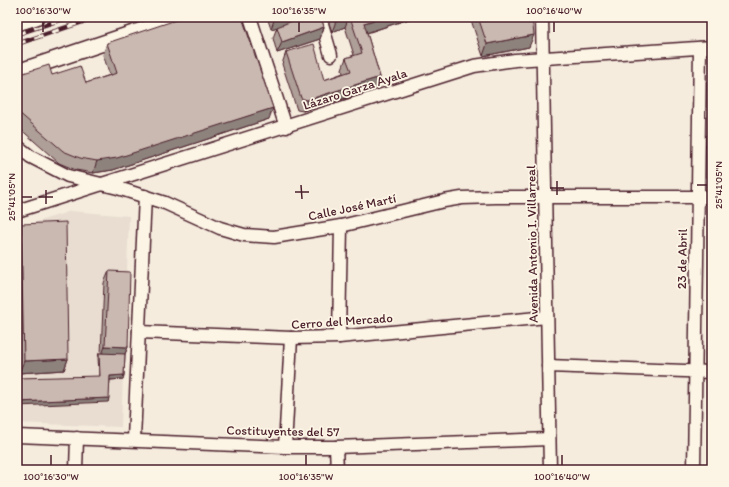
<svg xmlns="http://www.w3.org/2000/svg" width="729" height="487" font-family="Itim,sans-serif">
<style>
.built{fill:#e8ddd0}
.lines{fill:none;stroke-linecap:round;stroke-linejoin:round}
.minor-casing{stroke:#4a1f2b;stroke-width:15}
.major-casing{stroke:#4a1f2b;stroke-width:18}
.minor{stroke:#fcf5e5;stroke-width:12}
.major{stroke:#fcf5e5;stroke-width:15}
.rail-casing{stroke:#4a1f2b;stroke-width:4.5}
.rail{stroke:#fcf5e5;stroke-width:3;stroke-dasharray:9;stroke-linecap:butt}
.wall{fill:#ae9f98;stroke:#4a1f2b}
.shaded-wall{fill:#8d827c;stroke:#4a1f2b}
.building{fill:#cab9b1;stroke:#4a1f2b}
.ticks{fill:none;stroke:#4a1f2b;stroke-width:1.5}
.labels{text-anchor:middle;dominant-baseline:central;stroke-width:3.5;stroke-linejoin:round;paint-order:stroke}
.street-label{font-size:13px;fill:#4a1f2b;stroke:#fcf5e5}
.neatline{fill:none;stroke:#4a1f2b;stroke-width:1.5}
.ticks-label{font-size:10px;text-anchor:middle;fill:#4a1f2b}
</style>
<rect width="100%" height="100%" fill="#f5ecde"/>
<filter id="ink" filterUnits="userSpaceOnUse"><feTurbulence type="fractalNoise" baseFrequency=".025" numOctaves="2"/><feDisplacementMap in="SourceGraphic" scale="8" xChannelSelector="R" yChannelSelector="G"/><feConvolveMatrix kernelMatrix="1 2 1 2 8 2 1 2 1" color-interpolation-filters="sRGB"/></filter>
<g filter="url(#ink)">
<!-- built -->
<polygon class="built" points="71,211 129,216 121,427 17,423 17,228"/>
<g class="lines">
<defs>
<g id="minor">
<polyline points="250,17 286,127"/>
<polyline points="320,17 331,55"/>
<polyline points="542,17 550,470"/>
<polyline points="17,146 31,157 68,176 118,188 165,203 220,228 244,235 274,237 341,226 444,201 462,198 496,197 712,197"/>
<polyline points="17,211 474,66 515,60 712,47"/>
<polyline points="139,332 291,338 339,337 547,317"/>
<polyline points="339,337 341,226"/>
<polyline points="548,366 712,372"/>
<polyline points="17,436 285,447 336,447 549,439"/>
<polyline points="134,439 145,196"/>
<polyline points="285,447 291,338"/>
<polyline points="336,447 337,470"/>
<polyline points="76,470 77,438"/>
<polyline points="694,470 700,48"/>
</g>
<g id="major">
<polyline points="17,23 36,17"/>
<polyline points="17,72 181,17"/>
</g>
</defs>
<!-- minor casing -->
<use href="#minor" class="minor-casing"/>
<!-- major casing -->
<use href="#major" class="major-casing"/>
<!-- minor -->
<use href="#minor" class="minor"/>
<!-- major -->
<use href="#major" class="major"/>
<defs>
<g id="rail">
<polyline points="17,34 69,17"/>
<polyline points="17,44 97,17"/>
</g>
</defs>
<!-- rail casing -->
<use href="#rail" class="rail-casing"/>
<!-- rail -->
<use href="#rail" class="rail"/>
</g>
<!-- wall -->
<g class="wall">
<polygon points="267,17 321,17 324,27 320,39 277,53 273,38 277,27 271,29"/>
<polygon points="327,17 412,17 412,18 367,33 380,77 376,89 303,111 297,110 282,64 286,52 324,80 343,73 342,69 346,58 354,55 345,27 332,32"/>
<polygon points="470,17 532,17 529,47 483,56"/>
<polygon points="107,43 269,119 113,170 93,173 76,170 59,163 17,126 17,75 52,75 86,83 110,75 103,55"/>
<polygon points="21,224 68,359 64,370 19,373 17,234"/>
<polygon points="109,271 128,347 125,354 124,375 123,379 110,380 108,402 99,376 98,357 99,353 101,354 104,283"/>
</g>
<!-- shaded-wall -->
<g class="shaded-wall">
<polygon points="275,17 298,17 296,22 271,29"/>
<polygon points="346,17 349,17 345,27 332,32 336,21"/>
<polygon points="384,17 412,17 412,18 360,35 364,23"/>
<polygon points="324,27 320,39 277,53 282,42"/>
<polygon points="534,35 529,47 483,56 487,44"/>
<polygon points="380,77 376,89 303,111 307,100"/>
<polygon points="273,108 269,119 113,170 93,173 97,161"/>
<polygon points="105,346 128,347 123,358 101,358"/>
<polygon points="68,359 64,370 19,373 24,361"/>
<polygon points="124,375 123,379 109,380 110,376"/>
<polygon points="109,398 108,402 17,406 17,402"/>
</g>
<!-- building -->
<g class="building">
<polygon points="185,17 242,17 273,108 117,158 97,161 80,158 63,151 17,111 17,75 49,65 52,75 80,66 86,83 117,73 107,43"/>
<polygon points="302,17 321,17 324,27 282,42 277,27"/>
<polygon points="335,17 346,17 336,21"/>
<polygon points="350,17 384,17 364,23 380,77 307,100 301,98 286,52 314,44 324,80 351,71 346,58 362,53"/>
<polygon points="478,17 532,17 534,35 487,44"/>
<polygon points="66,222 68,359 24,361 21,224"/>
<polygon points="109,271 130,272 128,347 105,346"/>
<polygon points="99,353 125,354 124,375 110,376 109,398 17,402 17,378 100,376"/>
</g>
</g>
<!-- ticks -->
<path class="ticks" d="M 43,22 L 43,32M 299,22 L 299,32M 554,22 L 554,32M 557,181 L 557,195M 301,185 L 302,199M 697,185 L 707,185M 550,188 L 564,188M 46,190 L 46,204M 295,192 L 309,192M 22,197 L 32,197M 39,197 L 53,197M 51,455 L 51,465M 306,455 L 306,465M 562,455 L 562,465"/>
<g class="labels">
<!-- street labels -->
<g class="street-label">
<text transform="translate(355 89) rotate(-18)">Lázaro Garza Ayala</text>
<text transform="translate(352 207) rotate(-12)">Calle José Martí</text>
<text transform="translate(532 244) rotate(-91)">Avenida Antonio I. Villarreal</text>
<text transform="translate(682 259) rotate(-89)">23 de Abril</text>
<text transform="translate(342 321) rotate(-4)">Cerro del Mercado</text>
<text transform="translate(283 431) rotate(1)">Costituyentes del 57</text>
</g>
</g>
<!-- margin -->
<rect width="729" height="487" fill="none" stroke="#fcf5e5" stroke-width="44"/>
<rect x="22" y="22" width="685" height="443" class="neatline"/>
<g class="ticks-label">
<text x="43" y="14">100°16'30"W</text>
<text x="299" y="14">100°16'35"W</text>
<text x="554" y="14">100°16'40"W</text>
<text transform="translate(718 185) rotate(-90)" y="4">25°41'05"N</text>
<text transform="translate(11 197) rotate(-90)" y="4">25°41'05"N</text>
<text x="51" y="480">100°16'30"W</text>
<text x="306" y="480">100°16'35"W</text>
<text x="562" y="480">100°16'40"W</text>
</g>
</svg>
